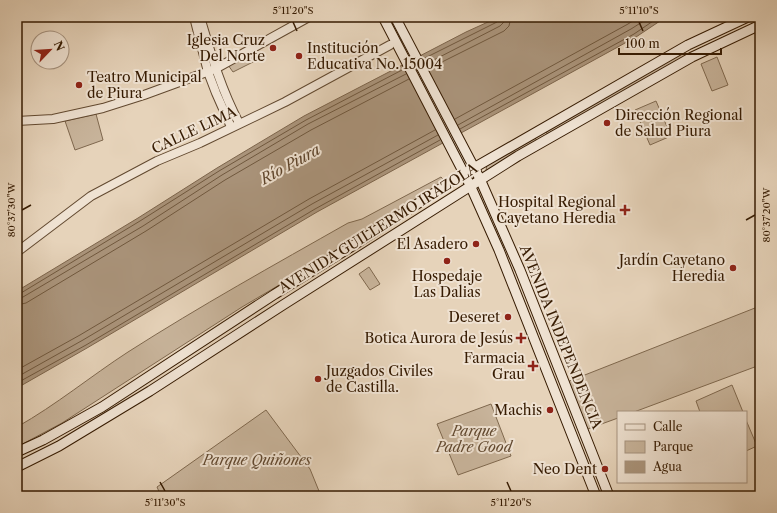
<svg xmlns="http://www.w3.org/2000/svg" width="777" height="513" font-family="'Libre Caslon Text',serif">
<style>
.green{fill:#c8b49b;stroke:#7f684e}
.water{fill:#aa947b;stroke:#7c644b}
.pier{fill:#e6d3ba}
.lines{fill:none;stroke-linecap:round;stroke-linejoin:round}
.shore{stroke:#70583e;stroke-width:1}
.tertiary-casing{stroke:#624930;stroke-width:10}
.secondary-casing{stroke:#361b02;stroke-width:11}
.tertiary{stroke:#efe2d2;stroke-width:8}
.secondary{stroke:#efe2d2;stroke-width:9}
.ticks{fill:none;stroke:#361b02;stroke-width:1.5}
.poi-dot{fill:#8f2418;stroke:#efe2d2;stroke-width:1.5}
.labels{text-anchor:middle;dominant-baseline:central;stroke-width:4;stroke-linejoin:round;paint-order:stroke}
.poi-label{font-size:14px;fill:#361b02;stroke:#efe2d2;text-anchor:end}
.street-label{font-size:14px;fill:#361b02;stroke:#efe2d2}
.park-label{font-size:14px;font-style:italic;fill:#624930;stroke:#efe2d2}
.water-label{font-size:15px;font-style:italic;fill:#5f452c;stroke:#efe2d2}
.neatline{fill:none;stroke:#361b02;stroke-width:1.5}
.ticks-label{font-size:10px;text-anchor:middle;fill:#361b02}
</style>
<rect width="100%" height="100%" fill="#e6d3ba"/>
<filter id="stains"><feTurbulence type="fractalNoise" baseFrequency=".005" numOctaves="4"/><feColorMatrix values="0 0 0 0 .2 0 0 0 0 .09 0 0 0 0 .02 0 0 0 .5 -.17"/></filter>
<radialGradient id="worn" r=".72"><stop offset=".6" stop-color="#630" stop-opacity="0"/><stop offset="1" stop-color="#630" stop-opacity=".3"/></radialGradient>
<!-- green -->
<g class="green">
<polygon points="255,50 259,59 233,72 228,65"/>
<polygon points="683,52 685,53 686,58 547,134 546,130"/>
<polygon points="717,57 728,85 712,91 701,64"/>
<polygon points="656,101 671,136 650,145 635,110"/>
<polygon points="96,114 103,140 75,150 65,121"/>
<polygon points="534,137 536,139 536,141 489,172 486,170 487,165"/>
<path d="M 452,175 L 454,178 L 369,232 L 242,307 L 62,423 L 17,447 L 17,427 C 56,405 91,376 128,352 C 200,306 274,265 348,223 L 362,219 L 441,177 L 444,180 Z"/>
<polygon points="369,267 380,284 370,290 359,274"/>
<polygon points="760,306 760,365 634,412 618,412 618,418 585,430 567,382"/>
<polygon points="732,385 743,412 700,412 696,401"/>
<polygon points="491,404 511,456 458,475 437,424"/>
<polygon points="266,410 310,469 321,496 161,496 157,487"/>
<polygon points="746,420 757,446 746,451"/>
</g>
<!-- water -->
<polygon class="water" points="499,17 666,17 636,37 317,212 87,348 17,388 17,291 138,218 217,168 304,116 466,32"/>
<!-- pier -->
<polygon class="pier" points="415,56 458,137 449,142 406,61"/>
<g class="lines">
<!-- shore -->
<g class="shore">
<polyline points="423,59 497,22 499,20 500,17"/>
<polyline points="426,64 500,26 504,22 505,17"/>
<polyline points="428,69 504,31 509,26 511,17"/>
<polyline points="455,119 628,24 639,17"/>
<polyline points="458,125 631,29 650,17"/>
<polyline points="460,129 634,34 659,17"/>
<polyline points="17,294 21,293 140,221 219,171 306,120 404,69"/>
<polyline points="17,299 23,297 143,226 222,175 308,124 406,74"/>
<polyline points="17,305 26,303 146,231 225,180 311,130 409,79"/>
<polyline points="17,370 80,335 309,199 435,130"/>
<polyline points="17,377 83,340 312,204 438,135"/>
<polyline points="17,383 86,345 315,209 440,140"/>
</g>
<defs>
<g id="tertiary">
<polyline points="194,17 208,72 216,93 231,127"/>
<path d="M 200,17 C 211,54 221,89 239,123"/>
<polyline points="17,121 53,119 103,108 144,95 215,69 309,17"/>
<polyline points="17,252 91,196 157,161 200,143 285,102 390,45"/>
</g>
<g id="secondary">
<polyline points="383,17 470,185 499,250 596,496"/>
<polyline points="395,17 480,179 520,270 609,496"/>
<polyline points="17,452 43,440 102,407 275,294 354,245 465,173 688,45 748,17"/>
<polyline points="17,467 59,446 150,391 283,305 518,156 692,57 760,25"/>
</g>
</defs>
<!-- tertiary casing -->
<use href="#tertiary" class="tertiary-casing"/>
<!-- secondary casing -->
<use href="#secondary" class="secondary-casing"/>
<!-- tertiary -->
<use href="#tertiary" class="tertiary"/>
<!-- secondary -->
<use href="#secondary" class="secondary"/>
</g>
<!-- ticks -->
<path class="ticks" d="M 293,22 L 297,31M 639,22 L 643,31M 22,210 L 31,205M 746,220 L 755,215M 160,482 L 165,491M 507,482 L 511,491"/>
<!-- markers -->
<g class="poi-dot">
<circle cx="273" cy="48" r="4"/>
<circle cx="299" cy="56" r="4"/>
<circle cx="79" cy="85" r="4"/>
<circle cx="607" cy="123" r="4"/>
<path d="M623 204h4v4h4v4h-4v4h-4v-4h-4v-4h4z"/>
<circle cx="476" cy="244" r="4"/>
<circle cx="447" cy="261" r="4"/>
<circle cx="733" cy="268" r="4"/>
<circle cx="508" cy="317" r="4"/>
<path d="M519 332h4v4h4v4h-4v4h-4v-4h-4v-4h4z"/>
<path d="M531 360h4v4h4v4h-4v4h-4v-4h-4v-4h4z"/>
<circle cx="318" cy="379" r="4"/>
<circle cx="550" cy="410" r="4"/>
<circle cx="605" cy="469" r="4"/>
</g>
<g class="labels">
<!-- poi labels -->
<g class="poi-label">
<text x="265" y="40">Iglesia Cruz<tspan x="265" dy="16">Del Norte</tspan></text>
<text x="307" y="48" text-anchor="start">Institución<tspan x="307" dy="16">Educativa No. 15004</tspan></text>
<text x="87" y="77" text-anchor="start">Teatro Municipal<tspan x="87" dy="16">de Piura</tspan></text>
<text x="615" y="115" text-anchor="start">Dirección Regional<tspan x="615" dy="16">de Salud Piura</tspan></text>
<text x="616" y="202">Hospital Regional<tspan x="616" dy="16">Cayetano Heredia</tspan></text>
<text x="468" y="244">El Asadero</text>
<text x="725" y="260">Jardín Cayetano<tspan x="725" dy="16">Heredia</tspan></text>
<text x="447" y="276" text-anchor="middle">Hospedaje<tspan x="447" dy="16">Las Dalias</tspan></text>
<text x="500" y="317">Deseret</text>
<text x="513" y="338">Botica Aurora de Jesús</text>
<text x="525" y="358">Farmacia<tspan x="525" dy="16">Grau</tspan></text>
<text x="326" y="371" text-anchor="start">Juzgados Civiles<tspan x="326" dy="16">de Castilla.</tspan></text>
<text x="542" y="410">Machis</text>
<text x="597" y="469">Neo Dent</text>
</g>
<!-- street labels -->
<g class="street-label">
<text transform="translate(194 130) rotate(-25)">CALLE LIMA</text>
<text transform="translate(378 228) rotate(-32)">AVENIDA GUILLERMO IRAZOLA</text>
<text transform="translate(561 337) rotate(68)">AVENIDA INDEPENDENCIA</text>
</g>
<!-- park labels -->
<g class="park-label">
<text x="474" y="431">Parque<tspan x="474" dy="16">Padre Good</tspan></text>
<text x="257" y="460">Parque Quiñones</text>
</g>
<!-- water labels -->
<g class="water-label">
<text transform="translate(290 164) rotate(-29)">Río Piura</text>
</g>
</g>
<!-- margin -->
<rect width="777" height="513" fill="none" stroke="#e6d3ba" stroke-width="44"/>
<!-- legend -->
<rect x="617" y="411" width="130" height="72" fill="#efe2d2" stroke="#a5927f"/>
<rect x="625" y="424" width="20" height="6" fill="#efe2d2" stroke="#a5927f"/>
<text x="653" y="431" font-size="12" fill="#361b02">Calle</text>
<rect x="625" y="441" width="20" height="12" fill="#c8b49b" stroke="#a5927f"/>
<text x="653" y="451" font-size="12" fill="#361b02">Parque</text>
<rect x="625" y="461" width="20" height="12" fill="#aa947b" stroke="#a5927f"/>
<text x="653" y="471" font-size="12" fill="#361b02">Agua</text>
<!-- north arrow -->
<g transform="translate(50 50) rotate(65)"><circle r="19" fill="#efe2d2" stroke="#a5927f"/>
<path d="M0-3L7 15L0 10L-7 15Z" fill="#8f2418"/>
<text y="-6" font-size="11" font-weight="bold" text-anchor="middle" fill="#361b02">N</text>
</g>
<!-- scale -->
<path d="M619 48v6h102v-6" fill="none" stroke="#361b02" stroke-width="2"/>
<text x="625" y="48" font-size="12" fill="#361b02" stroke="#efe2d2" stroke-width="3" paint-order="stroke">100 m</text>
<rect x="22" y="22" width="733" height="469" class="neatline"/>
<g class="ticks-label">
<text x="293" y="14">5°11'20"S</text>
<text x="639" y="14">5°11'10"S</text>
<text transform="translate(11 210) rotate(-90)" y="4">80°37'30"W</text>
<text transform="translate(766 215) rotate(-90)" y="4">80°37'20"W</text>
<text x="165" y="506">5°11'30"S</text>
<text x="511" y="506">5°11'20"S</text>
</g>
<rect width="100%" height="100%" filter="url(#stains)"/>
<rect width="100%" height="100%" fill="url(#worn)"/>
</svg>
